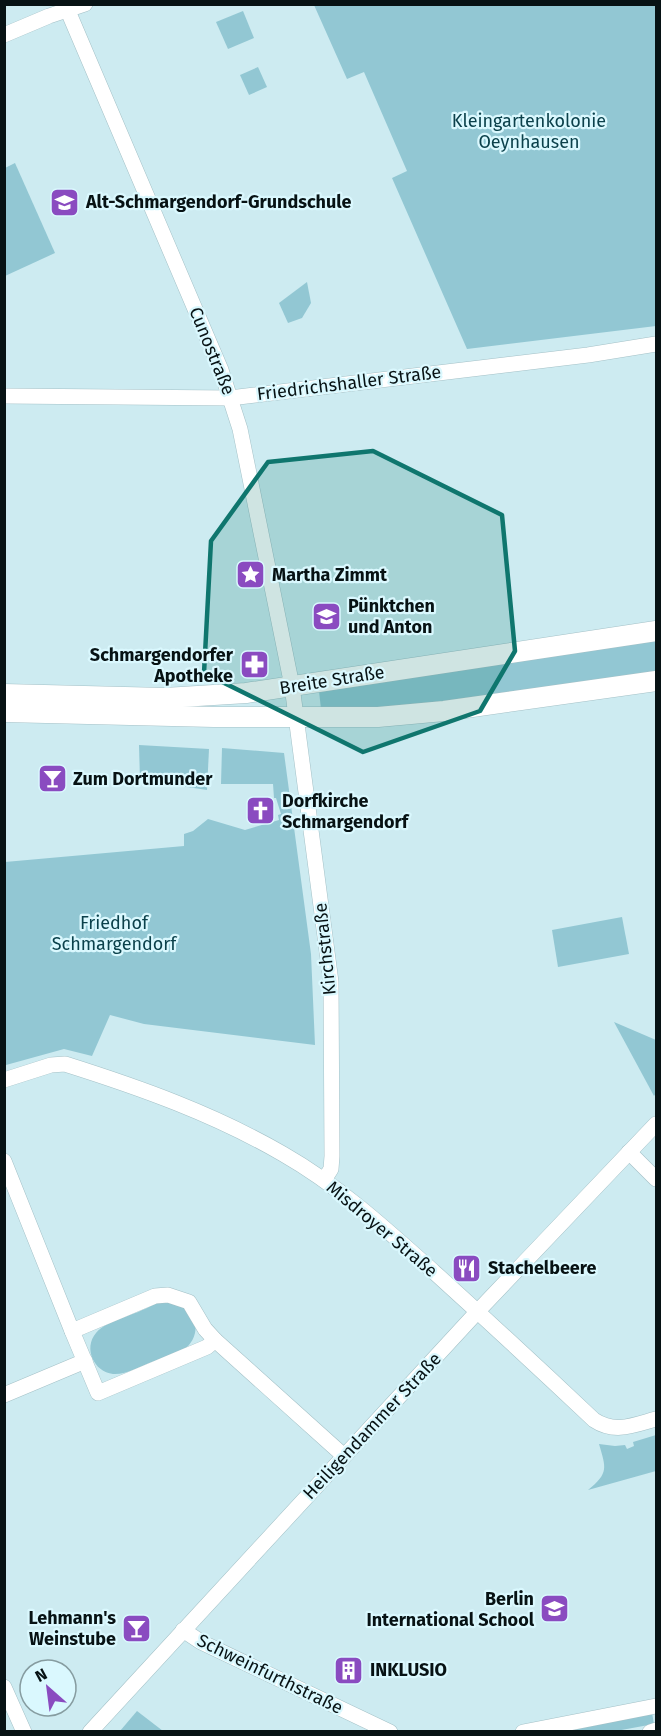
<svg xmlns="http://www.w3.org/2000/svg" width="661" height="1736" font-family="'Fira Sans',sans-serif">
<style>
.green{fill:#92c7d3}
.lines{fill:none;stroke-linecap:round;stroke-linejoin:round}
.minor-casing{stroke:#a4c1c7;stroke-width:16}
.major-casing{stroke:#a4c1c7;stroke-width:21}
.minor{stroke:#fff;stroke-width:15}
.major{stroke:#fff;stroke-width:20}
.marked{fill:#0f766e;fill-opacity:0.2;stroke:#0f766e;stroke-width:4.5;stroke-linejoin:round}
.labels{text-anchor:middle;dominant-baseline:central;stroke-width:4.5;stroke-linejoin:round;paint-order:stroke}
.park-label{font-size:18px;fill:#0b414b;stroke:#daf8fe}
.poi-label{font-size:18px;font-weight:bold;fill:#071214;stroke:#daf8fe;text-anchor:start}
.street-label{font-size:18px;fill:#071214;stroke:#daf8fe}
</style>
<rect width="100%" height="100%" fill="#cdebf1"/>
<!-- green -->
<g class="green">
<polygon points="314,5 656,5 656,326 467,349 392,178 407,171 364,72 347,79"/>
<polygon points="243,11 254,38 228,49 216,22"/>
<polygon points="258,67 267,87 249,95 240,75"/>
<polygon points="15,163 55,253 5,276 5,168"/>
<polygon points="307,282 311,303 302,318 288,323 279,303"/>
<polygon points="656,641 656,672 406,706 374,709 321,709 319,691"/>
<polygon points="139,745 209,749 207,790 140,780"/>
<polygon points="222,748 284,753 311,954 315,1045 144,1024 110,1015 92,1056 64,1049 6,1065 4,1060 5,862 184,846 184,834 193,831 208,819 245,830 279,820 278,815 281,814 276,798 274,798 273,784 221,784"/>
<polygon points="622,917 629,954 558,967 552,930"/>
<polygon points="614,1022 656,1040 656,1093 654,1096"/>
<path d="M 157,1302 L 179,1302 C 183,1308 190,1313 193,1320 C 196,1324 196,1328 195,1333 C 190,1354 169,1355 152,1362 C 141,1366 126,1375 113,1374 C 94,1372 83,1348 96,1333 C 107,1319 140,1315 157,1302 Z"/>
<path d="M 656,1435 L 656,1471 L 588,1490 C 609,1473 606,1468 599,1444 L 615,1446 L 625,1445 L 627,1449 L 634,1446 L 633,1442 Z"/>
<polygon points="137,1711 163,1731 120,1731"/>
<polygon points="652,1713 654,1724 616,1731 557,1732"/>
</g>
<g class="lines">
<defs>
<g id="minor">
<polyline points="65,4 221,370 240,429 292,686 331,982 332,1156 331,1169 324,1180"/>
<polyline points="4,35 49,16 85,4"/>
<polyline points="4,396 230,398 588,355 656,344"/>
<path d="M 4,1080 L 51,1065 L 65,1064 C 141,1088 214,1114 283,1154 C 339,1186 386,1229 434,1272 C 488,1321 541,1370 594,1420 C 615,1434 634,1425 656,1419"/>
<polyline points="629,1152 656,1179"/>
<polyline points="4,1161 72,1331"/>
<polygon points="168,1295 189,1302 205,1329 215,1340 207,1347 98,1393 72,1331 155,1296"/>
<polyline points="215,1340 344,1456"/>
<polyline points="4,1395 85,1361"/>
<polyline points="183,1630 201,1642 390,1732"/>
<polyline points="4,1687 24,1732"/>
<polyline points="90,1732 478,1311 656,1124"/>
<polyline points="523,1732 656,1706"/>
<polyline points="650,1732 656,1730"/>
</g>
<g id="major">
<polyline points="4,694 165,698 246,693 656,631"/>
<polyline points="4,712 214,717 378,717 444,711 656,681"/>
</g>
</defs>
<!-- minor casing -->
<use href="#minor" class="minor-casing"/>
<!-- major casing -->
<use href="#major" class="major-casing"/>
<!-- minor -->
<use href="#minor" class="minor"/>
<!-- major -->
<use href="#major" class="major"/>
</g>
<!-- marked area -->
<path class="marked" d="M 373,451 L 502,515 L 515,651 L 480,711 L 363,752 L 204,673 L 211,541 L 268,462 Z"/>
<!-- icons -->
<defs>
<symbol id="school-square" viewBox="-11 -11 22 22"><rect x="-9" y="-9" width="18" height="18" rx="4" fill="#8a4bc0" stroke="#daf8fe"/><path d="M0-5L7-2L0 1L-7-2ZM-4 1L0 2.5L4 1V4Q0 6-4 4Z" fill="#fff"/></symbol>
<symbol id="sight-square" viewBox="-11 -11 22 22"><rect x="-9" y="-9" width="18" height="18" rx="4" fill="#8a4bc0" stroke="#daf8fe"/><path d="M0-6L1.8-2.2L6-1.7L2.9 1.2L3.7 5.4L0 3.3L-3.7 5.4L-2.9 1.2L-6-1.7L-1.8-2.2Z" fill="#fff"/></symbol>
<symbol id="pharmacy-square" viewBox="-11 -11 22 22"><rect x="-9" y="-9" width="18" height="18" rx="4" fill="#8a4bc0" stroke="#daf8fe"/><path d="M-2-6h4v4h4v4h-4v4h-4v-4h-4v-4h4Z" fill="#fff"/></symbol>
<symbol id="bar-square" viewBox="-11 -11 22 22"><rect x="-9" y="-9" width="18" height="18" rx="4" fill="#8a4bc0" stroke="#daf8fe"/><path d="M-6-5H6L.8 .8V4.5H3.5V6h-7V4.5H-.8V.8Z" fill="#fff"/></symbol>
<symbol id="church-square" viewBox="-11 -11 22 22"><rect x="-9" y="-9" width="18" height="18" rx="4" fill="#8a4bc0" stroke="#daf8fe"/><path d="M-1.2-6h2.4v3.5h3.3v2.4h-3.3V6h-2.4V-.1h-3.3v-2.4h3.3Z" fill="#fff"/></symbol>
<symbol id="restaurant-square" viewBox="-11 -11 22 22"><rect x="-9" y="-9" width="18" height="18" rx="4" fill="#8a4bc0" stroke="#daf8fe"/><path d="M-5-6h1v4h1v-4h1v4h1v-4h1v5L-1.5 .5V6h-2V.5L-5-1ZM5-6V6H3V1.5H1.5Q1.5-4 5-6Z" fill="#fff"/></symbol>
<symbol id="building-square" viewBox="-11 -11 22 22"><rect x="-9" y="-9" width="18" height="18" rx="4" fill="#8a4bc0" stroke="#daf8fe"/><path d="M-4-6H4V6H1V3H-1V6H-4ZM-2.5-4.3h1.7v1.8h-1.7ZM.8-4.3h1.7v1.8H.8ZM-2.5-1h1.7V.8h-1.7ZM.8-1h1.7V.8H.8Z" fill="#fff"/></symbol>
</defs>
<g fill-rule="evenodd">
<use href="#school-square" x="48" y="186" width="33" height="33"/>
<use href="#sight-square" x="234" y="558" width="33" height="33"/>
<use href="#school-square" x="310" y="600" width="33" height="33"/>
<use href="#pharmacy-square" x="238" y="648" width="33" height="33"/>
<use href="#bar-square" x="36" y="762" width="33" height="33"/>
<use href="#church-square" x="244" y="794" width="33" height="33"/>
<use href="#restaurant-square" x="450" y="1252" width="33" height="33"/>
<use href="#school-square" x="538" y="1592" width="33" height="33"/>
<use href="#bar-square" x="120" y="1612" width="33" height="33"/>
<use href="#building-square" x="332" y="1654" width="33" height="33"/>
</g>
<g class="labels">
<!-- park labels -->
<g class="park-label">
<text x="529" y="121">Kleingartenkolonie<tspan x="529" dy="21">Oeynhausen</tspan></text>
<text x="114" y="923">Friedhof<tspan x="114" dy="21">Schmargendorf</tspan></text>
</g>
<!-- poi labels -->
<g class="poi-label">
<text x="86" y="202">Alt-Schmargendorf-Grundschule</text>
<text x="272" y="575">Martha Zimmt</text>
<text x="348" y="606">Pünktchen<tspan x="348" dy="21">und Anton</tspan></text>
<text x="233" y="655" text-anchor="end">Schmargendorfer<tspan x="233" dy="21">Apotheke</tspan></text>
<text x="73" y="779">Zum Dortmunder</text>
<text x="282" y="801">Dorfkirche<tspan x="282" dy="21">Schmargendorf</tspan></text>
<text x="488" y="1268">Stachelbeere</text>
<text x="534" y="1599" text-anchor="end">Berlin<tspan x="534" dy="21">International School</tspan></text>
<text x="116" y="1618" text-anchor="end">Lehmann's<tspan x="116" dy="21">Weinstube</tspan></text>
<text x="370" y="1670">INKLUSIO</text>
</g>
<!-- street labels -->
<g class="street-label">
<text transform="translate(212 351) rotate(68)">Cunostraße</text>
<text transform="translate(349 383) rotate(-7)">Friedrichshaller Straße</text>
<text transform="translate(332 680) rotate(-9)">Breite Straße</text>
<text transform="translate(325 949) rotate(-96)">Kirchstraße</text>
<text transform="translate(382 1229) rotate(40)">Misdroyer Straße</text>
<text transform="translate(372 1426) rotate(-47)">Heiligendammer Straße</text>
<text transform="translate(270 1674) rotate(26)">Schweinfurthstraße</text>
</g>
</g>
<!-- border -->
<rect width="661" height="1736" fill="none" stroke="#071214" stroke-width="12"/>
<!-- north arrow -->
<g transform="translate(48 1688) rotate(332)"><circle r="28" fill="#daf8fe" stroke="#869ca0" stroke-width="1.5"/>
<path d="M0-4.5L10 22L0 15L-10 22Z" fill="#8a4bc0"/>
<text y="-9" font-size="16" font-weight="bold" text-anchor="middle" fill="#071214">N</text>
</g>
</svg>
